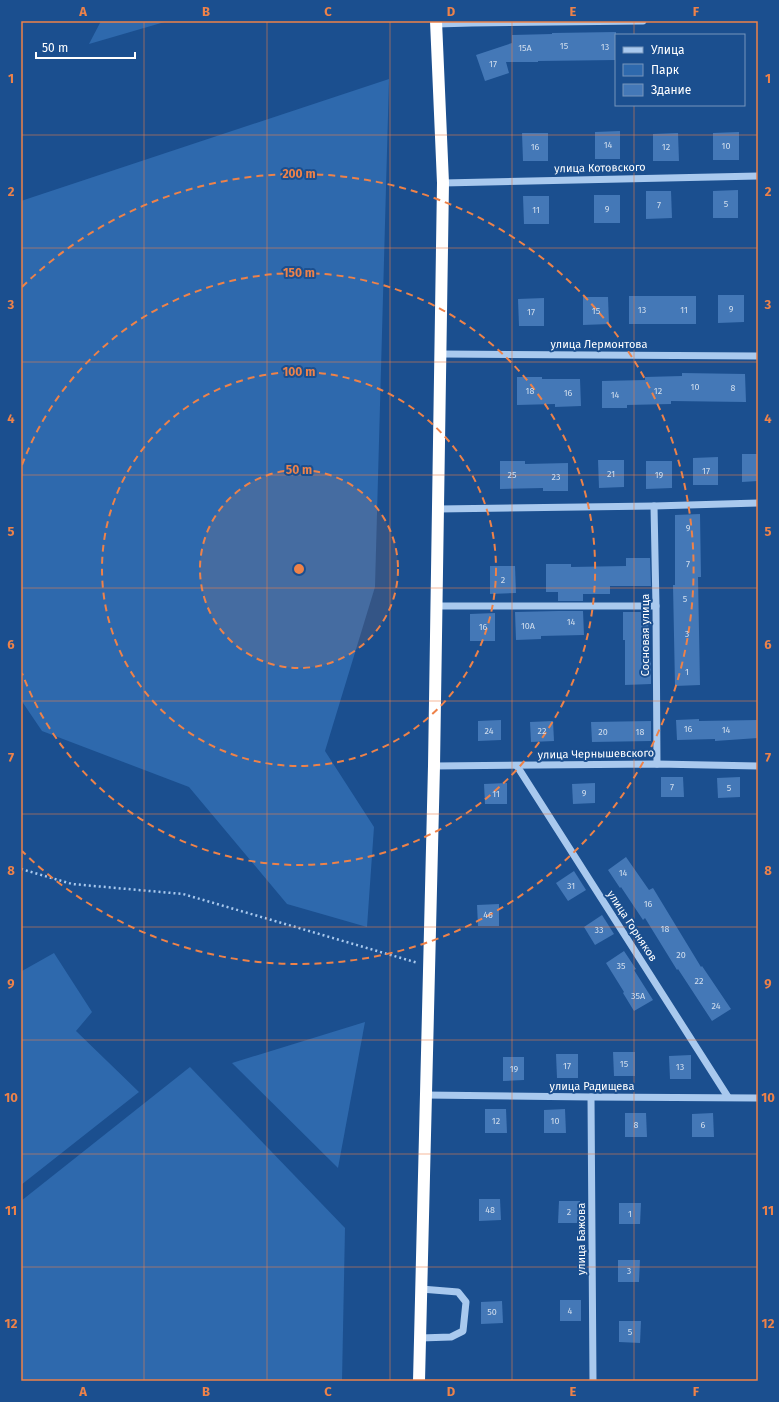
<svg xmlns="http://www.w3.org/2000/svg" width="779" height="1402" font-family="'Fira Sans',sans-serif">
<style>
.green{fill:#2e69ad}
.building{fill:#4478b7}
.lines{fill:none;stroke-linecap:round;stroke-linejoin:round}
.path{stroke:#a9c9ee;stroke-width:2.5;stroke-dasharray:2 3;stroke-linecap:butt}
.minor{stroke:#a9c9ee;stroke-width:7}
.highway{stroke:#fff;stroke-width:12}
.grid{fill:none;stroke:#ee8249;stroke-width:1;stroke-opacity:0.55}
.ring{fill:none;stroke:#ee8249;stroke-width:2;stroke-dasharray:7 5}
.labels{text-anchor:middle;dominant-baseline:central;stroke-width:4;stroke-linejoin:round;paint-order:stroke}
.number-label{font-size:9px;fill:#d0dded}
.street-label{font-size:11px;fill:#fff;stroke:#1b4f8f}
.centre{fill:#ee8249;stroke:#1b4f8f;stroke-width:2}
.ring-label{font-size:12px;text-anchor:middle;font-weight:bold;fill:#ee8249;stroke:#1b4f8f;stroke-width:4;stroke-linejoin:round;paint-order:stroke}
.neatline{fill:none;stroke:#ee8249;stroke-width:1.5}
.grid-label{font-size:13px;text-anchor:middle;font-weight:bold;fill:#ee8249}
</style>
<rect width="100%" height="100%" fill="#1b4f8f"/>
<!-- green -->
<g class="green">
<polygon points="101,21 168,21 89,44"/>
<polygon points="389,79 375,587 325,751 374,827 367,927 287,904 189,787 42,731 21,700 21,201"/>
<polygon points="54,953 92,1012 76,1031 139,1092 21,1185 21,970 22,971"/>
<polygon points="365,1022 338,1168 232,1063"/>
<polygon points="190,1067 345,1228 342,1381 21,1381 21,1201"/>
</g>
<!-- building -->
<g class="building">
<polygon points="616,32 616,60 538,61 538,62 506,62 509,73 485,81 476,55 512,43 512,35 552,34 552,33"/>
<polygon points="620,131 620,159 595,159 595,132"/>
<polygon points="739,132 739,160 713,160 713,133"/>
<polygon points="522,133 548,133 548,161 523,161"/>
<polygon points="678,133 679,161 653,161 653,134"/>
<polygon points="738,190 738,218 713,218 713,191"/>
<polygon points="646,191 671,191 672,218 646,219"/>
<rect x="594" y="195" width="26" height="28"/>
<polygon points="523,196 549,196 549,224 524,224"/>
<polygon points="718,295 744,295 744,322 718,323"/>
<rect x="629" y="296" width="67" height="28"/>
<polygon points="583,297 608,297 609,324 583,325"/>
<polygon points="544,298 544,326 519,326 518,299"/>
<polygon points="682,373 745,374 746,402 671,401 671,404 627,405 627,408 602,408 602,381 645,380 645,377 682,376"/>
<polygon points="517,377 542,377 542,379 580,379 581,406 555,407 555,404 517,405"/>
<polygon points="742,454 758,454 758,481 742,482"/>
<polygon points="718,457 718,485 693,485 693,458"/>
<polygon points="598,460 624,460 624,487 599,488"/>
<polygon points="500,461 525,461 525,464 568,463 568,491 543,491 543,488 500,489"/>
<polygon points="646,461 672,461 672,488 646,489"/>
<polygon points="700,514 701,577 698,577 700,685 675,686 673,585 675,585 675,515"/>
<polygon points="626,558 650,558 651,586 610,586 610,594 583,594 583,601 558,601 558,592 546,592 546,564 571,564 571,567 626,566"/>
<polygon points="490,566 515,566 516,593 490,594"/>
<polygon points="558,611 583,611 584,635 541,636 541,639 516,640 515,612"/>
<polygon points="623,612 648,612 649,657 651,657 651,684 625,685 625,640 623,640"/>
<polygon points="495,613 495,641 470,641 470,614"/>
<polygon points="699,719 699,721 758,720 758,738 715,741 715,739 677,740 676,720"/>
<polygon points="501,720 501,740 478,741 478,721"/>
<polygon points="553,721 554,741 531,742 530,722"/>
<polygon points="651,721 651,741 592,742 591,722"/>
<polygon points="661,777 683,777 684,797 661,797"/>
<polygon points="740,777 740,797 718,798 717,778"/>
<polygon points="507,783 507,804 485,804 484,784"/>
<polygon points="595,783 595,803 573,804 572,784"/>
<polygon points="626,857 649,890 653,888 701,967 702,966 731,1009 712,1021 678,969 677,970 645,918 643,920 621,887 620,888 608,870"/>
<polygon points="574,871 586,890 568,901 556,883"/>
<polygon points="499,904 499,926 478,926 477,905"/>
<polygon points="602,915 614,934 595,945 584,927"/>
<polygon points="624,951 636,969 634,970 653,1000 634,1011 623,993 624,992 606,963"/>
<polygon points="613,1052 635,1052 635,1076 614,1076"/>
<polygon points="556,1054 578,1054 578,1078 557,1078"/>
<polygon points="691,1055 691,1079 670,1079 669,1056"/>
<polygon points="503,1057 524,1057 524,1080 503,1081"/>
<polygon points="485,1109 506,1109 507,1133 485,1133"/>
<polygon points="565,1109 566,1133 544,1133 544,1110"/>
<polygon points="625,1113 646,1113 647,1137 625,1137"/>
<polygon points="713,1113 714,1137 692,1137 692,1114"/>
<polygon points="479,1199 500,1199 501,1220 479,1221"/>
<polygon points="559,1201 580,1201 580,1223 558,1223"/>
<polygon points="619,1203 641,1203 640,1224 619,1224"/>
<polygon points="618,1260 640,1260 639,1282 618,1282"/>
<rect x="560" y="1300" width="21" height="21"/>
<polygon points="502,1301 503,1323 481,1324 481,1302"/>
<polygon points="619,1321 641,1321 640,1343 619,1342"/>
</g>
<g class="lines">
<!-- path -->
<polyline class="path" points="21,869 72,884 183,894 418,963"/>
<!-- minor -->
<g class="minor">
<polyline points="436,24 472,23 643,21"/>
<polyline points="443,183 758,176"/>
<polyline points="441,354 758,356"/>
<polyline points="654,506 656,606 657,764"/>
<polyline points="438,509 654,506 758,503"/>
<polyline points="436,606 656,606"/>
<polyline points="434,766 657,764 758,766"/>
<polyline points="517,766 728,1097"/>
<polyline points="425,1095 591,1097 758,1098"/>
<polyline points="591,1097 593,1381"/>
<polyline points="420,1338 451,1337 463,1331 466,1302 458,1292 421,1289"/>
</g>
<!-- highway -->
<polyline class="highway" points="419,1381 434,766 443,183 436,21"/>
</g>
<!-- grid -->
<path class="grid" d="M 144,21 L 144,1381M 267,21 L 267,1381M 390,21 L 390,1381M 512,21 L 512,1381M 634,21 L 634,35M 634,105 L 634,1381M 21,135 L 758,135M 21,248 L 758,248M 21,362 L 758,362M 21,475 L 758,475M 21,588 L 758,588M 21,701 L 758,701M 21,814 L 758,814M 21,927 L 758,927M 21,1040 L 758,1040M 21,1154 L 758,1154M 21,1267 L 758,1267"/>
<!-- distance rings -->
<circle cx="299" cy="569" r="99" fill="#ee8249" fill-opacity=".12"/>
<g class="ring">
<circle cx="299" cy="569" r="99"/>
<circle cx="299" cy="569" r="197"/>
<path d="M22 465A296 296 0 1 1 22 673"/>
<path d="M22 287A395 395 0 1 1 22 851"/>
</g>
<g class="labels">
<!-- number labels -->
<g class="number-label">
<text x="564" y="46">15</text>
<text x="605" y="47">13</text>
<text x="525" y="48">15А</text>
<text x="493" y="64">17</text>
<text x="608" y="145">14</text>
<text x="726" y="146">10</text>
<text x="535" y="147">16</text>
<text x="666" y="147">12</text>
<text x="726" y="204">5</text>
<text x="659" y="205">7</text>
<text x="607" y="209">9</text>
<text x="536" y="210">11</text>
<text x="731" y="309">9</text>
<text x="642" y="310">13</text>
<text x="684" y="310">11</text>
<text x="596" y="311">15</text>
<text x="531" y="312">17</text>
<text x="695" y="387">10</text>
<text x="733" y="388">8</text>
<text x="530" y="391">18</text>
<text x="658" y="391">12</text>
<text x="568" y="393">16</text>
<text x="615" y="395">14</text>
<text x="706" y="471">17</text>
<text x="611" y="474">21</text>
<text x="512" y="475">25</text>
<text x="659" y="475">19</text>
<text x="556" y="477">23</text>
<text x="688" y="528">9</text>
<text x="688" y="564">7</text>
<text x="503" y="580">2</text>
<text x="685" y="599">5</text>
<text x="571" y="622">14</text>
<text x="528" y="626">10А</text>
<text x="483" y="627">16</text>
<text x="687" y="634">3</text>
<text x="687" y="672">1</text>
<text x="688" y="729">16</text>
<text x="726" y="730">14</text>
<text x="489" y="731">24</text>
<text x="542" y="731">22</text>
<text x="603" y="732">20</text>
<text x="640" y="732">18</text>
<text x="672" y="787">7</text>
<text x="729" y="788">5</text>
<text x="584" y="793">9</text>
<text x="496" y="794">11</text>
<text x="623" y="873">14</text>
<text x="571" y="886">31</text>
<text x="648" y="904">16</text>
<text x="488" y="915">46</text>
<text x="665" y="929">18</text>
<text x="599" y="930">33</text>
<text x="681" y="955">20</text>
<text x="621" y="966">35</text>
<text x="699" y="981">22</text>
<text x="638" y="996">35А</text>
<text x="716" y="1006">24</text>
<text x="624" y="1064">15</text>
<text x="567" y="1066">17</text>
<text x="680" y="1067">13</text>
<text x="514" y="1069">19</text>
<text x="496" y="1121">12</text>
<text x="555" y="1121">10</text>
<text x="636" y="1125">8</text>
<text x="703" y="1125">6</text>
<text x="490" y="1210">48</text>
<text x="569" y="1212">2</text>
<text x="630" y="1214">1</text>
<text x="629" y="1271">3</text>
<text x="570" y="1311">4</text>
<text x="492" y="1312">50</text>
<text x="630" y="1332">5</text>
</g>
<!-- street labels -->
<g class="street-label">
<text transform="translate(600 168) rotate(-1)">улица Котовского</text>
<text x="599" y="344">улица Лермонтова</text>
<text transform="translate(645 635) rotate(-90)">Сосновая улица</text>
<text transform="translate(596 754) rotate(-1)">улица Чернышевского</text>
<text transform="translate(632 926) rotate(57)">улица Горняков</text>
<text x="592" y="1086">улица Радищева</text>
<text transform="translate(581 1239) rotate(-90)">улица Бажова</text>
</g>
</g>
<circle cx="299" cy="569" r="6" class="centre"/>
<g class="ring-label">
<text x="299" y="178">200 m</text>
<text x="299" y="277">150 m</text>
<text x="299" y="376">100 m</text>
<text x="299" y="474">50 m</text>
</g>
<!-- border -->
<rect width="779" height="1402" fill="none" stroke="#1b4f8f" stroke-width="44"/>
<!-- legend -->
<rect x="615" y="34" width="130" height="72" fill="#1b4f8f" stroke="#7695bc"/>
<rect x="623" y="47" width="20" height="6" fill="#a9c9ee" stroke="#7695bc"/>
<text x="651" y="54" font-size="12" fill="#ffffff">Улица</text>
<rect x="623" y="64" width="20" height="12" fill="#2e69ad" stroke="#7695bc"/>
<text x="651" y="74" font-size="12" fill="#ffffff">Парк</text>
<rect x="623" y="84" width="20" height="12" fill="#4478b7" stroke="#7695bc"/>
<text x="651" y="94" font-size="12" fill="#ffffff">Здание</text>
<!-- scale -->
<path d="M36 52v6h99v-6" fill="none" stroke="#ffffff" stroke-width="2"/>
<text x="42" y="52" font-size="12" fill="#ffffff" stroke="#1b4f8f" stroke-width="3" paint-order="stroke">50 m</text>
<rect x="22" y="22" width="735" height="1358" class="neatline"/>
<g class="grid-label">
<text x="83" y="16">A</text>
<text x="206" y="16">B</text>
<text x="328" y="16">C</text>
<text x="451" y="16">D</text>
<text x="573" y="16">E</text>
<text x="696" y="16">F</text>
<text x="11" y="83">1</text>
<text x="768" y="83">1</text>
<text x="11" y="196">2</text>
<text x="768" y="196">2</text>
<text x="11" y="309">3</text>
<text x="768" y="309">3</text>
<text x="11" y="423">4</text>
<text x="768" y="423">4</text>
<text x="11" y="536">5</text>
<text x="768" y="536">5</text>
<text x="11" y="649">6</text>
<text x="768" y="649">6</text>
<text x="11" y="762">7</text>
<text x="768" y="762">7</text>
<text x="11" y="875">8</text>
<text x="768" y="875">8</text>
<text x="11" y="988">9</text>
<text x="768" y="988">9</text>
<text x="11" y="1102">10</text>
<text x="768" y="1102">10</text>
<text x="11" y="1215">11</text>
<text x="768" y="1215">11</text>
<text x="11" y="1328">12</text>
<text x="768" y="1328">12</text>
<text x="83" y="1396">A</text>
<text x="206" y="1396">B</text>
<text x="328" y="1396">C</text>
<text x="451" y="1396">D</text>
<text x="573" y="1396">E</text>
<text x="696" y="1396">F</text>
</g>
</svg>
